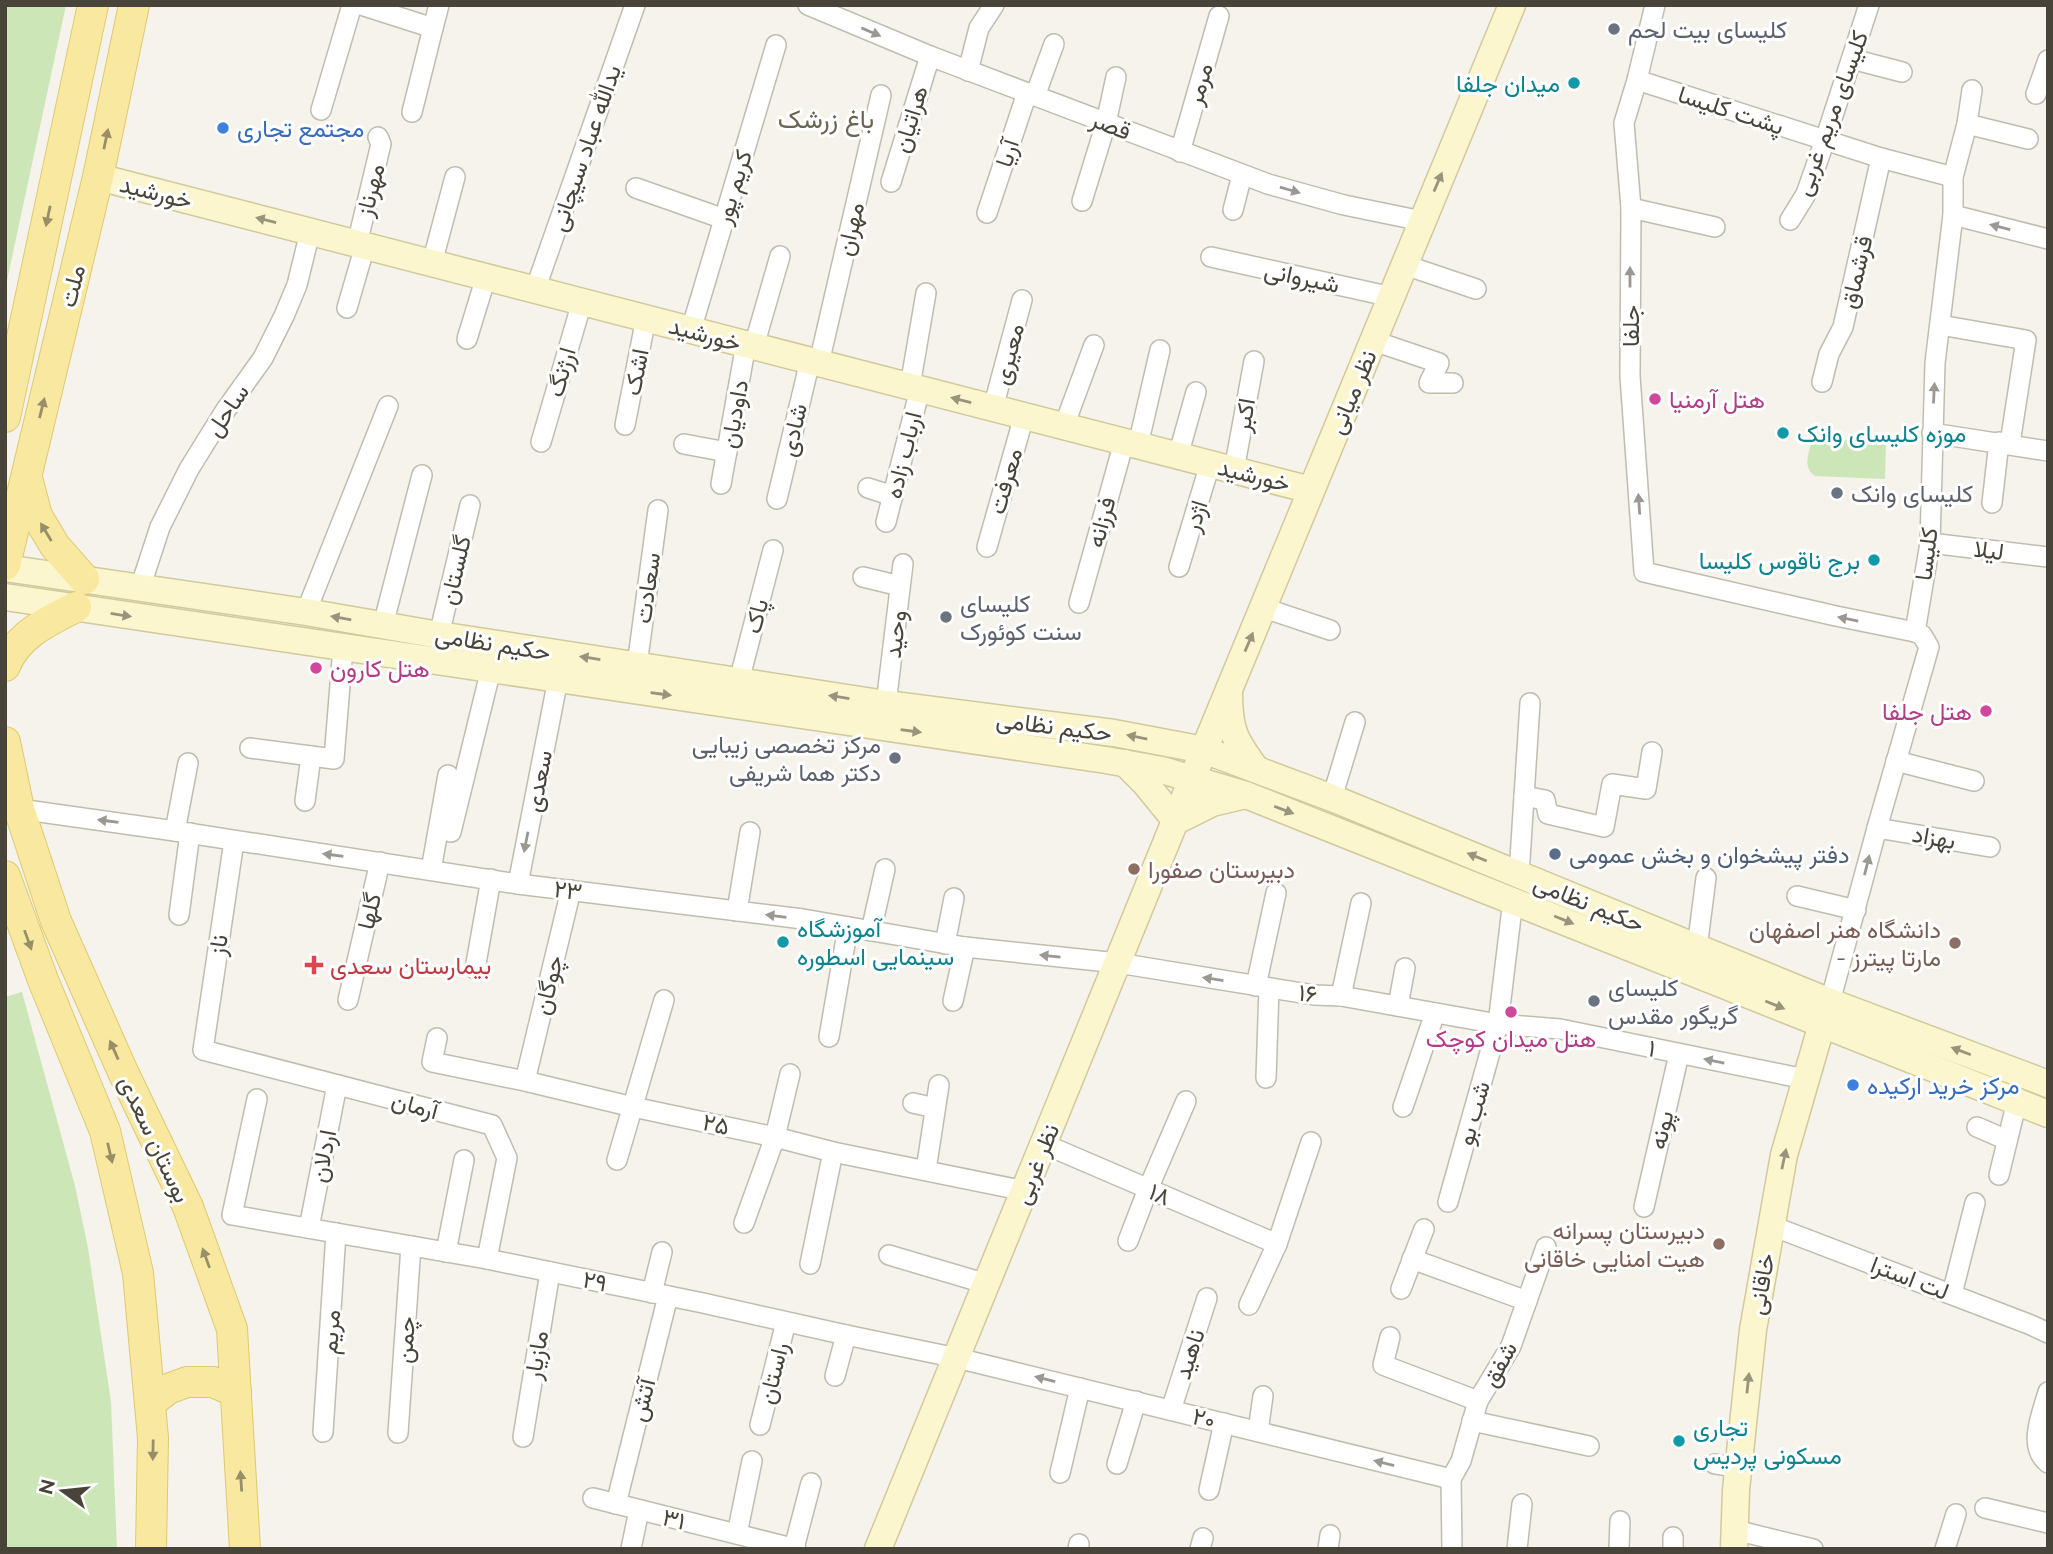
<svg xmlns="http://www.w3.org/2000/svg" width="2053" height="1554" font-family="Raleway,Vazirmatn,sans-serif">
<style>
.green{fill:#cce6b7}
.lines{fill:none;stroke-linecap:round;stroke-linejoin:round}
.street-casing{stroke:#c0bcae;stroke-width:22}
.secondary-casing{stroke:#d2c99d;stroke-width:29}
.primary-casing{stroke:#dec970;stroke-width:32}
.street{stroke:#fff;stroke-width:19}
.secondary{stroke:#fcf6ce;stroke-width:26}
.primary{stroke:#f9e9a0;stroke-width:30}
.oneway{fill:#9b9892}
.oneway2{fill:#988e67}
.oneway3{fill:#9a947c}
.worship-dot{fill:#6b7280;stroke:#fff;stroke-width:2.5}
.culture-dot{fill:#0f9aa8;stroke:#fff;stroke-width:2.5}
.shop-dot{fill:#3f7fe0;stroke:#fff;stroke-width:2.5}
.hotel-dot{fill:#d1479c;stroke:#fff;stroke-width:2.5}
.service-dot{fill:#5c6f8a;stroke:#fff;stroke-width:2.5}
.education-dot{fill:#8d6e63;stroke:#fff;stroke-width:2.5}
.health-dot{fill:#e0444e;stroke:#fff;stroke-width:2.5}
.labels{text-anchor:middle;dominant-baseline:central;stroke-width:6;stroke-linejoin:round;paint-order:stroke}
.worship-label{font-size:24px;fill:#5b616d;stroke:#fff;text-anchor:start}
.culture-label{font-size:24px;fill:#0d838f;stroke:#fff;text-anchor:start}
.street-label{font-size:24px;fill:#494439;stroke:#fff}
.shop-label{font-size:24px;fill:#366cbe;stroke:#fff;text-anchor:start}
.hotel-label{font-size:24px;fill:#b23c85;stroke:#fff;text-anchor:start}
.service-label{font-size:24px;fill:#4e5e75;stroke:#fff;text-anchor:start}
.education-label{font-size:24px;fill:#785e54;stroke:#fff;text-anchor:end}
.health-label{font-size:24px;fill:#be3a42;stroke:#fff;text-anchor:start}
.neighbourhood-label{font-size:26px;fill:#6b6451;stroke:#fff}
</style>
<rect width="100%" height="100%" fill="#f5f3eb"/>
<!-- green -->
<g class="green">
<polygon points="5,5 66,5 5,290"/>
<path d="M 1817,437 L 1853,441 L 1886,438 L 1885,479 L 1815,476 C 1802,467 1809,453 1812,440 Z"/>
<polygon points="22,992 75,1186 88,1248 111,1402 117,1549 5,1549 5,997"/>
</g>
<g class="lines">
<defs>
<g id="street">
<polyline points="361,5 433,28 439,5"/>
<polyline points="808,5 930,56 1268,184 1344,205 1422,221"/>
<polyline points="1655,5 1637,80 1624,123 1631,208 1630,376 1644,572 1836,616 1915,632 1922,635 1929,647 1877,828 1830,1002"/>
<polyline points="1852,59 1902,72"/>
<polyline points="968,71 979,28 994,5"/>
<polyline points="1637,80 1881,158 1953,177"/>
<polyline points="2036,94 2048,60"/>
<polyline points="1035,96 1054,44"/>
<polyline points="321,110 352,5"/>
<polyline points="412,112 433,28"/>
<polyline points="1967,124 2028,139"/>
<polyline points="1180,152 1219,16"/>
<polyline points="891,182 930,56"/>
<polyline points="636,188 724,219"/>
<polyline points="1082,201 1106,123 1116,77"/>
<polyline points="1631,208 1715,227"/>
<polyline points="1233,210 1242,175"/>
<polyline points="987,213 1027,93"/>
<polyline points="1953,215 2048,239"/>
<polyline points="1790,220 1806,194 1825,140 1869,5"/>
<polyline points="357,244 381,144 378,137"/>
<polyline points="1211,257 1392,297"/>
<polyline points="432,263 455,177"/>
<polyline points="1405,265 1476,289"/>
<polyline points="535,290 635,5"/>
<polyline points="347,308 365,246"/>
<polyline points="1940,325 2026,340 2010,443"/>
<polyline points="691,330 776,45"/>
<polyline points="467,339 486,277"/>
<polyline points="1374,341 1439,363 1429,383 1453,383"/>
<polyline points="754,346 780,256"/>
<polyline points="819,363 881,95"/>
<polyline points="1822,382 1829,354 1843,327 1881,158"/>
<polyline points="910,386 926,293"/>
<polyline points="993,408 1022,300"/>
<polyline points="625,425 646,318"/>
<polyline points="1064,426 1094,345"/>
<polyline points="1932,433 2048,451"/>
<polyline points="541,442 582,302"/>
<polyline points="684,444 727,452"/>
<polyline points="1138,445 1160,350"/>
<polyline points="1178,456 1196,392"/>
<polyline points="1234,470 1254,361"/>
<polyline points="721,484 746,344"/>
<polyline points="868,488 893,496"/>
<polyline points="777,499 810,361"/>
<polyline points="1992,503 1999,442"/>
<polyline points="886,522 920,389"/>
<polyline points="1930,543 2048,557"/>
<polyline points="987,547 1024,416"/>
<polyline points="1179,567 1210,464"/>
<polyline points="863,577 900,586"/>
<polyline points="140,588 160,527 189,469 225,411 263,358 284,316 297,285 310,232"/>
<polyline points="1079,603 1124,442"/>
<polyline points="1264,608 1330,630"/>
<polyline points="306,612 388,406"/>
<polyline points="383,625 422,475"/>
<polyline points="1915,632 1930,543 1935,363 1953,215 1953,177 1967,124 1972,90"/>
<polyline points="439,635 470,505"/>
<polyline points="637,665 658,510"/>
<polyline points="739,681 773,550"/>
<polyline points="886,704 903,564"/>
<polyline points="250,748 334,759 343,648"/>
<polyline points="1896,761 1974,781"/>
<polyline points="1524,796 1545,800 1548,814 1604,827 1612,784 1646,789 1652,752"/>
<polyline points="1332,798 1355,722"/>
<polyline points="305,801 311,756"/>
<polyline points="19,809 175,831 518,884 803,919 965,947 1118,963 1314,995 1341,996 1498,1024 1560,1029 1805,1079"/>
<polyline points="1877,828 1990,847"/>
<polyline points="175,831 188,763"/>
<polyline points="451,832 491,669"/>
<polyline points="234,841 203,1050 492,1125 507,1158 487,1259"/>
<polyline points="431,870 448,775"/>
<polyline points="1519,875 1530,703"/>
<polyline points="518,884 558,679"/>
<polyline points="1797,896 1856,910"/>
<polyline points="737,911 750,832"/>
<polyline points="179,915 190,833"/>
<polyline points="871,931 885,869"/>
<polyline points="945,944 954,898"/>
<polyline points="1697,948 1706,878"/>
<polyline points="475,969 491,879"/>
<polyline points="1256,986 1276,893"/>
<polyline points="1341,996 1361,903"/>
<polyline points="348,1000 380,862"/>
<polyline points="953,1001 965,947"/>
<polyline points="1398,1006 1405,968"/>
<polyline points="829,1037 848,927"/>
<polyline points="437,1038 432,1062 525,1081 633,1107 775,1137 833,1152 1025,1191"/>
<polyline points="1266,1078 1269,988"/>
<polyline points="525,1081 571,890"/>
<polyline points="257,1099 232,1215 487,1259 703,1303 846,1335 957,1358 1451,1479"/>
<polyline points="913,1103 935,1108"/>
<polyline points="1403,1107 1435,1013"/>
<polyline points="1977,1127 2007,1140"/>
<polyline points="1044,1144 1277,1244"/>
<polyline points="617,1160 664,1000"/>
<polyline points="926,1170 939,1085"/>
<polyline points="1999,1175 2017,1101"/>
<polyline points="1448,1202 1498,1024 1513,900"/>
<polyline points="1644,1207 1679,1054"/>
<polyline points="744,1223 775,1137 790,1074"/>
<polyline points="1772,1226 2031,1325 2048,1333"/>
<polyline points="309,1228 337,1085"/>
<polyline points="1128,1241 1148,1189 1186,1101"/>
<polyline points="446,1252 464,1160"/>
<polyline points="889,1255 987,1284"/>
<polyline points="1412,1259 1527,1301"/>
<polyline points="810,1264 833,1152"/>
<polyline points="1401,1289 1424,1229"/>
<polyline points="652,1293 662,1252"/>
<polyline points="1952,1294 1975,1203"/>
<polyline points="1249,1305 1277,1244 1311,1142"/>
<polyline points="1390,1337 1383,1365 1478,1401"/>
<polyline points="835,1376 846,1335"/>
<path d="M 2048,1392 C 2042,1414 2027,1446 2048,1463"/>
<polyline points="1171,1410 1207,1298"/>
<polyline points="1472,1421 1589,1446"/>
<polyline points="760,1425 786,1322"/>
<polyline points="1258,1431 1263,1396"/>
<polyline points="323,1432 336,1233"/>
<polyline points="398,1433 411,1246"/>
<polyline points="523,1437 550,1272"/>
<polyline points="1117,1464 1136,1401"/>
<polyline points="1715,1464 1739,1468"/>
<polyline points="1060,1473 1080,1388"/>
<polyline points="1209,1490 1224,1423"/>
<polyline points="593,1498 796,1549"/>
<polyline points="616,1504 668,1296"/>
<polyline points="1985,1508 2048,1523"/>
<polyline points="1735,1530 1813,1549"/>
<polyline points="737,1534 752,1461"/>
<polyline points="794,1548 811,1483"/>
<polyline points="631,1549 639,1510"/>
<polyline points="1078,1549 1079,1544"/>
<polyline points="1200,1549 1203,1538"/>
<polyline points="1328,1549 1330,1535"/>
<polyline points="1452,1549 1451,1479 1461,1461 1478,1401 1511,1346 1546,1247"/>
<polyline points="1517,1549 1522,1504"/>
<polyline points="1619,1549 1620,1521"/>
<polyline points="1673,1549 1673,1537"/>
<polyline points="1945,1549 1956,1514"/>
</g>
<g id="secondary">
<polyline points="98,177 1311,490"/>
<polyline points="5,568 306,612 439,635 886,704 1114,733 1204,750 1332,798 1830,1002 2048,1084"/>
<polyline points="5,597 1106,760 1162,770 1246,795 2048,1114"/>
<path d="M 1229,694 C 1229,730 1235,741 1256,769"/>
<polyline points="1125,763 1145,783 1176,821"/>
<polyline points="1176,821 1212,803 1246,795"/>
<polyline points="878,1549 1204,750 1512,5"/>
<polyline points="1734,1549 1736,1490 1753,1330 1784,1155 1822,1024"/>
</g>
<g id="primary">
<polyline points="5,417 93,5"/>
<polyline points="27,478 37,516 55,546 84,579"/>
<polyline points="5,565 98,177 134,5"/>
<path d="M 5,666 C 17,635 48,621 76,607"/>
<polyline points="5,742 19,809 56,921 123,1072 188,1207 232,1329 245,1549"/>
<polyline points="5,876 43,980 105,1131 138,1273 153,1438 151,1549"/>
<polyline points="150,1403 168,1389 187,1382 213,1382 236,1392"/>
</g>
</defs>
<!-- street casing -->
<use href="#street" class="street-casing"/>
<!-- secondary casing -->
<use href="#secondary" class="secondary-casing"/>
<!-- primary casing -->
<use href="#primary" class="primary-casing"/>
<!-- street -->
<use href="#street" class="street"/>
<!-- secondary -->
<use href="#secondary" class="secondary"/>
<!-- primary -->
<use href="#primary" class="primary"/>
</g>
<!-- one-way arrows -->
<defs><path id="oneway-solid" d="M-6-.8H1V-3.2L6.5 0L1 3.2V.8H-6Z" transform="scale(1.75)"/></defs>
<g class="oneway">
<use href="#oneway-solid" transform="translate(871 32) rotate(23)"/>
<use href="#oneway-solid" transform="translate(1290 190) rotate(16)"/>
<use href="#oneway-solid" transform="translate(2000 227) rotate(-166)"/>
<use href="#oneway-solid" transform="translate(1630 277) rotate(-90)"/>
<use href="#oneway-solid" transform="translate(1934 393) rotate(-87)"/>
<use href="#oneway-solid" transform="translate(1639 504) rotate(-94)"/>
<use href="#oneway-solid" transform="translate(1848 619) rotate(-169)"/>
<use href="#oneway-solid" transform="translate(108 821) rotate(-172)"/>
<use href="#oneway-solid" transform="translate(526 842) rotate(101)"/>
<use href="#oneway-solid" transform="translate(333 855) rotate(-172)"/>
<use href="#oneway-solid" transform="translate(1867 865) rotate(-76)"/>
<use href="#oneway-solid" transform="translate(776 916) rotate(-173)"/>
<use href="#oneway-solid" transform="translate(1050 956) rotate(-174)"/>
<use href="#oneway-solid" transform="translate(1213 979) rotate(-171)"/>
<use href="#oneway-solid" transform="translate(1714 1061) rotate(-168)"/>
<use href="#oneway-solid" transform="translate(1045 1379) rotate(-166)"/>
<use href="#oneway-solid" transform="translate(1384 1463) rotate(-166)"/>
</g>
<g class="oneway2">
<use href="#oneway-solid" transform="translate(106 139) rotate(-78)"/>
<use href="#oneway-solid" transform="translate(48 216) rotate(102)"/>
<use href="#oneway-solid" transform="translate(42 408) rotate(-76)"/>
<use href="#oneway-solid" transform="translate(46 532) rotate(-121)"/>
<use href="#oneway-solid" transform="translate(28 940) rotate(70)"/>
<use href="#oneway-solid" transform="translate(114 1050) rotate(-114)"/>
<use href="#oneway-solid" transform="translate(110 1153) rotate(77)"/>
<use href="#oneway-solid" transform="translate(206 1258) rotate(-110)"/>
<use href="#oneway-solid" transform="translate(153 1450) rotate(91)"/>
<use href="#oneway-solid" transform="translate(241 1481) rotate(-94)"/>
</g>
<g class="oneway3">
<use href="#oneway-solid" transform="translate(1438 182) rotate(-67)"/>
<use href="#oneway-solid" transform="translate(266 220) rotate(-166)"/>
<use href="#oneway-solid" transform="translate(961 400) rotate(-166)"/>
<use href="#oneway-solid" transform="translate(121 615) rotate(9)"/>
<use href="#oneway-solid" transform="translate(341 618) rotate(-170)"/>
<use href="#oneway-solid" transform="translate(1249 642) rotate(-67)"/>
<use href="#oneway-solid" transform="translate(590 658) rotate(-171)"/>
<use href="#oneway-solid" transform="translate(661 694) rotate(8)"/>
<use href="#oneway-solid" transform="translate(839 697) rotate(-171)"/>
<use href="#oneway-solid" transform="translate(911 731) rotate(8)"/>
<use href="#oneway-solid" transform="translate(1137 737) rotate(-169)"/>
<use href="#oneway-solid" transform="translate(1284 810) rotate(21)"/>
<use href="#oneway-solid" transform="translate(1477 857) rotate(-158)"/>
<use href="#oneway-solid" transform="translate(1564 920) rotate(22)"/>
<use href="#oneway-solid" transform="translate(1775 1005) rotate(22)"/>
<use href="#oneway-solid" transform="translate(1961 1051) rotate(-159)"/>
<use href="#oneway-solid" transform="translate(1784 1159) rotate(-78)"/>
<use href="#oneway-solid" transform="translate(1748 1383) rotate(-84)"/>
</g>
<!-- markers -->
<g class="worship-dot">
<circle cx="1614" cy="29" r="7"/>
<circle cx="1837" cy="493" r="7"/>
<circle cx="946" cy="617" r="7"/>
<circle cx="895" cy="758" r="7"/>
<circle cx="1594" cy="1001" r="7"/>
</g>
<g class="culture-dot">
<circle cx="1574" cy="83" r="7"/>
<circle cx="1783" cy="433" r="7"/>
<circle cx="1874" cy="560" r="7"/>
<circle cx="783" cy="942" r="7"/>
<circle cx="1679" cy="1441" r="7"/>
</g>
<g class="shop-dot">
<circle cx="223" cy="128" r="7"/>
<circle cx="1853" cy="1085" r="7"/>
</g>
<g class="hotel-dot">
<circle cx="1655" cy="399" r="7"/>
<circle cx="316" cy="668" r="7"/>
<circle cx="1986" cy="711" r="7"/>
<circle cx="1511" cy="1012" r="7"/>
</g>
<circle class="service-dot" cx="1555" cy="854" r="7"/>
<g class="education-dot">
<circle cx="1134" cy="869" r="7"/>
<circle cx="1955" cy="943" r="7"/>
<circle cx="1719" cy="1244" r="7"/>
</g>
<path class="health-dot" d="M310.5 954.5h7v7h7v7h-7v7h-7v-7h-7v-7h7z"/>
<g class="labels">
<!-- worship labels -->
<g class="worship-label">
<text x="1628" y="29">کلیسای بیت لحم</text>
<text x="1851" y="493">کلیسای وانک</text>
<text x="960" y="603">کلیسای<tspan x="960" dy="28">سنت کوئورک</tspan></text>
<text x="881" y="744" text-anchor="end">مرکز تخصصی زیبایی<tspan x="881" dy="28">دکتر هما شریفی</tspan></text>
<text x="1608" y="987">کلیسای<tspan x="1608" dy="28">گریگور مقدس</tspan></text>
</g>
<!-- culture labels -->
<g class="culture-label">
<text x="1560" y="83" text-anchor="end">میدان جلفا</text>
<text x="1797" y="433">موزه کلیسای وانک</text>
<text x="1860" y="560" text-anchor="end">برج ناقوس کلیسا</text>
<text x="797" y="928">آموزشگاه<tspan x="797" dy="28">سینمایی اسطوره</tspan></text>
<text x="1693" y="1427">تجاری<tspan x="1693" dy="28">مسکونی پردیس</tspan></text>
</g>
<!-- street labels -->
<g class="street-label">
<text transform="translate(1199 84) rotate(-74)">مرمر</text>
<text transform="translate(1731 110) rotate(18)">پشت کلیسا</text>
<text transform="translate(1831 113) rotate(-70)">کلیسای مریم غربی</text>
<text transform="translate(910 119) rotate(-73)">هراتیان</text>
<text transform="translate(1111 125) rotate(21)">قصر</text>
<text transform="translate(585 148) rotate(-71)">یدالله عباد سیچانی</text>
<text transform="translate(1007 153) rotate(-72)">آریا</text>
<text transform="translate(733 187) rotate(-73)">کریم پور</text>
<text transform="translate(370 190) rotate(-76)">مهرناز</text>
<text transform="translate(156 192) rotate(14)">خورشید</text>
<text transform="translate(850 229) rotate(-77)">مهران</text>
<text transform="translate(1856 272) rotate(-77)">قرشماق</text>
<text transform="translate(1302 277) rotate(12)">شیروانی</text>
<text transform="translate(72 286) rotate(-76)">ملت</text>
<text transform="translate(1630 326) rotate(-90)">جلفا</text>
<text transform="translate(705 334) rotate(15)">خورشید</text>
<text transform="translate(1008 354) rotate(-75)">معیری</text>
<text transform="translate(561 372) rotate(-74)">ارژنگ</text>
<text transform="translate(636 372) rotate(-79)">اشک</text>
<text transform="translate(1352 392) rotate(-67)">نظر میانی</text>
<text transform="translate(227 410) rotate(-56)">ساحل</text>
<text transform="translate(734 414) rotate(-80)">داودیان</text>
<text transform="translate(1244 415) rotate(-80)">اکبر</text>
<text transform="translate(793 430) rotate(-77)">شادی</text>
<text transform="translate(903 455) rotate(-76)">ارباب زاده</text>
<text transform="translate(1254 475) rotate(14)">خورشید</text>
<text transform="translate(1005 481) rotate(-74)">معرفت</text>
<text transform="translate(1195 516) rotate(-73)">اژدر</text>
<text transform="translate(1101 522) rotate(-75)">فرزانه</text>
<text transform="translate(1989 550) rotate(7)">لیلا</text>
<text transform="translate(1926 554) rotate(-83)">کلیسا</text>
<text transform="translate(455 570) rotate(-77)">گلستان</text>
<text transform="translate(647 588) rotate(-82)">سعادت</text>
<text transform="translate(756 616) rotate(-76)">پاک</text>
<text transform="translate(895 634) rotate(-83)">وحید</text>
<text transform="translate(493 643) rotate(9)">حکیم نظامی</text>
<text transform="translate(1054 726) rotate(7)">حکیم نظامی</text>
<text transform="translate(538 781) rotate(-79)">سعدی</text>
<text transform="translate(1934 837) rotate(10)">بهزاد</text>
<text transform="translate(568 890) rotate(7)">۲۳</text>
<text transform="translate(1589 903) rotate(22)">حکیم نظامی</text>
<text transform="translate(369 911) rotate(-77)">گلها</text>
<text transform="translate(218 945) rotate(-82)">ناز</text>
<text transform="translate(548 985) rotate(-76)">چوگان</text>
<text transform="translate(1308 993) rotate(6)">۱۶</text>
<text transform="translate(1652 1048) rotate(11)">۱</text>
<text transform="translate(415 1105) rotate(15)">آرمان</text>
<text transform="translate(1473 1113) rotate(-74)">شب بو</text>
<text transform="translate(716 1124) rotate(12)">۲۵</text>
<text transform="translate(1661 1130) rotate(-77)">پونه</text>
<text transform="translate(155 1139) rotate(65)">بوستان سعدی</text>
<text transform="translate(323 1156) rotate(-79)">اردلان</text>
<text transform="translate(1036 1164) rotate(-68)">نظر غربی</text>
<text transform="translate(1160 1194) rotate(23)">۱۸</text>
<text transform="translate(1910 1278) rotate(21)">لت استرا</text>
<text transform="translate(595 1281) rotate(11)">۲۹</text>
<text transform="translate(1761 1284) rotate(-80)">خاقانی</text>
<text transform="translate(330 1332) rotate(-86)">مریم</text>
<text transform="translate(405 1340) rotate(-86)">چمن</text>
<text transform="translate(1189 1354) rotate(-72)">ناهید</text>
<text transform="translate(536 1355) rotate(-81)">مازیار</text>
<text transform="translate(1499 1364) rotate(-61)">شفق</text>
<text transform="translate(773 1373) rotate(-76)">راستان</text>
<text transform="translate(642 1400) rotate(-76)">آتش</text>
<text transform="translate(1204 1418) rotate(14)">۲۰</text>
<text transform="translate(674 1519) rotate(14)">۳۱</text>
</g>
<!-- shop labels -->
<g class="shop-label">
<text x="237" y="128">مجتمع تجاری</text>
<text x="1867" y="1085">مرکز خرید ارکیده</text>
</g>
<!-- hotel labels -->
<g class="hotel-label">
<text x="1669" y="399">هتل آرمنیا</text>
<text x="330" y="668">هتل کارون</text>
<text x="1972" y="711" text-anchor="end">هتل جلفا</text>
<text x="1511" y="1038" text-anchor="middle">هتل میدان کوچک</text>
</g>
<!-- service labels -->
<g class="service-label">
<text x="1569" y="854">دفتر پیشخوان و بخش عمومی</text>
</g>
<!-- education labels -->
<g class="education-label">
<text x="1148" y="869" text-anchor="start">دبیرستان صفورا</text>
<text x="1941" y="929">دانشگاه هنر اصفهان<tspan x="1941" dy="28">- مارتا پیترز</tspan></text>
<text x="1705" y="1230">دبیرستان پسرانه<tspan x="1705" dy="28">هیت امنایی خاقانی</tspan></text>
</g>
<!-- health labels -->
<g class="health-label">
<text x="330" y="965">بیمارستان سعدی</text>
</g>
<!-- neighbourhood labels -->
<g class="neighbourhood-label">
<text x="826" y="119">باغ زرشک</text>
</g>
</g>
<!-- border -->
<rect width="2053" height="1554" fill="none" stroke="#494439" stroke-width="14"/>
<!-- north arrow -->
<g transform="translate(63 1491) rotate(285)" stroke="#ffffff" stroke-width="5" paint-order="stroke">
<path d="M0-5L12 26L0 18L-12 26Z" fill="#494439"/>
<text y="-10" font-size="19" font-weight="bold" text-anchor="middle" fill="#494439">N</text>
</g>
</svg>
